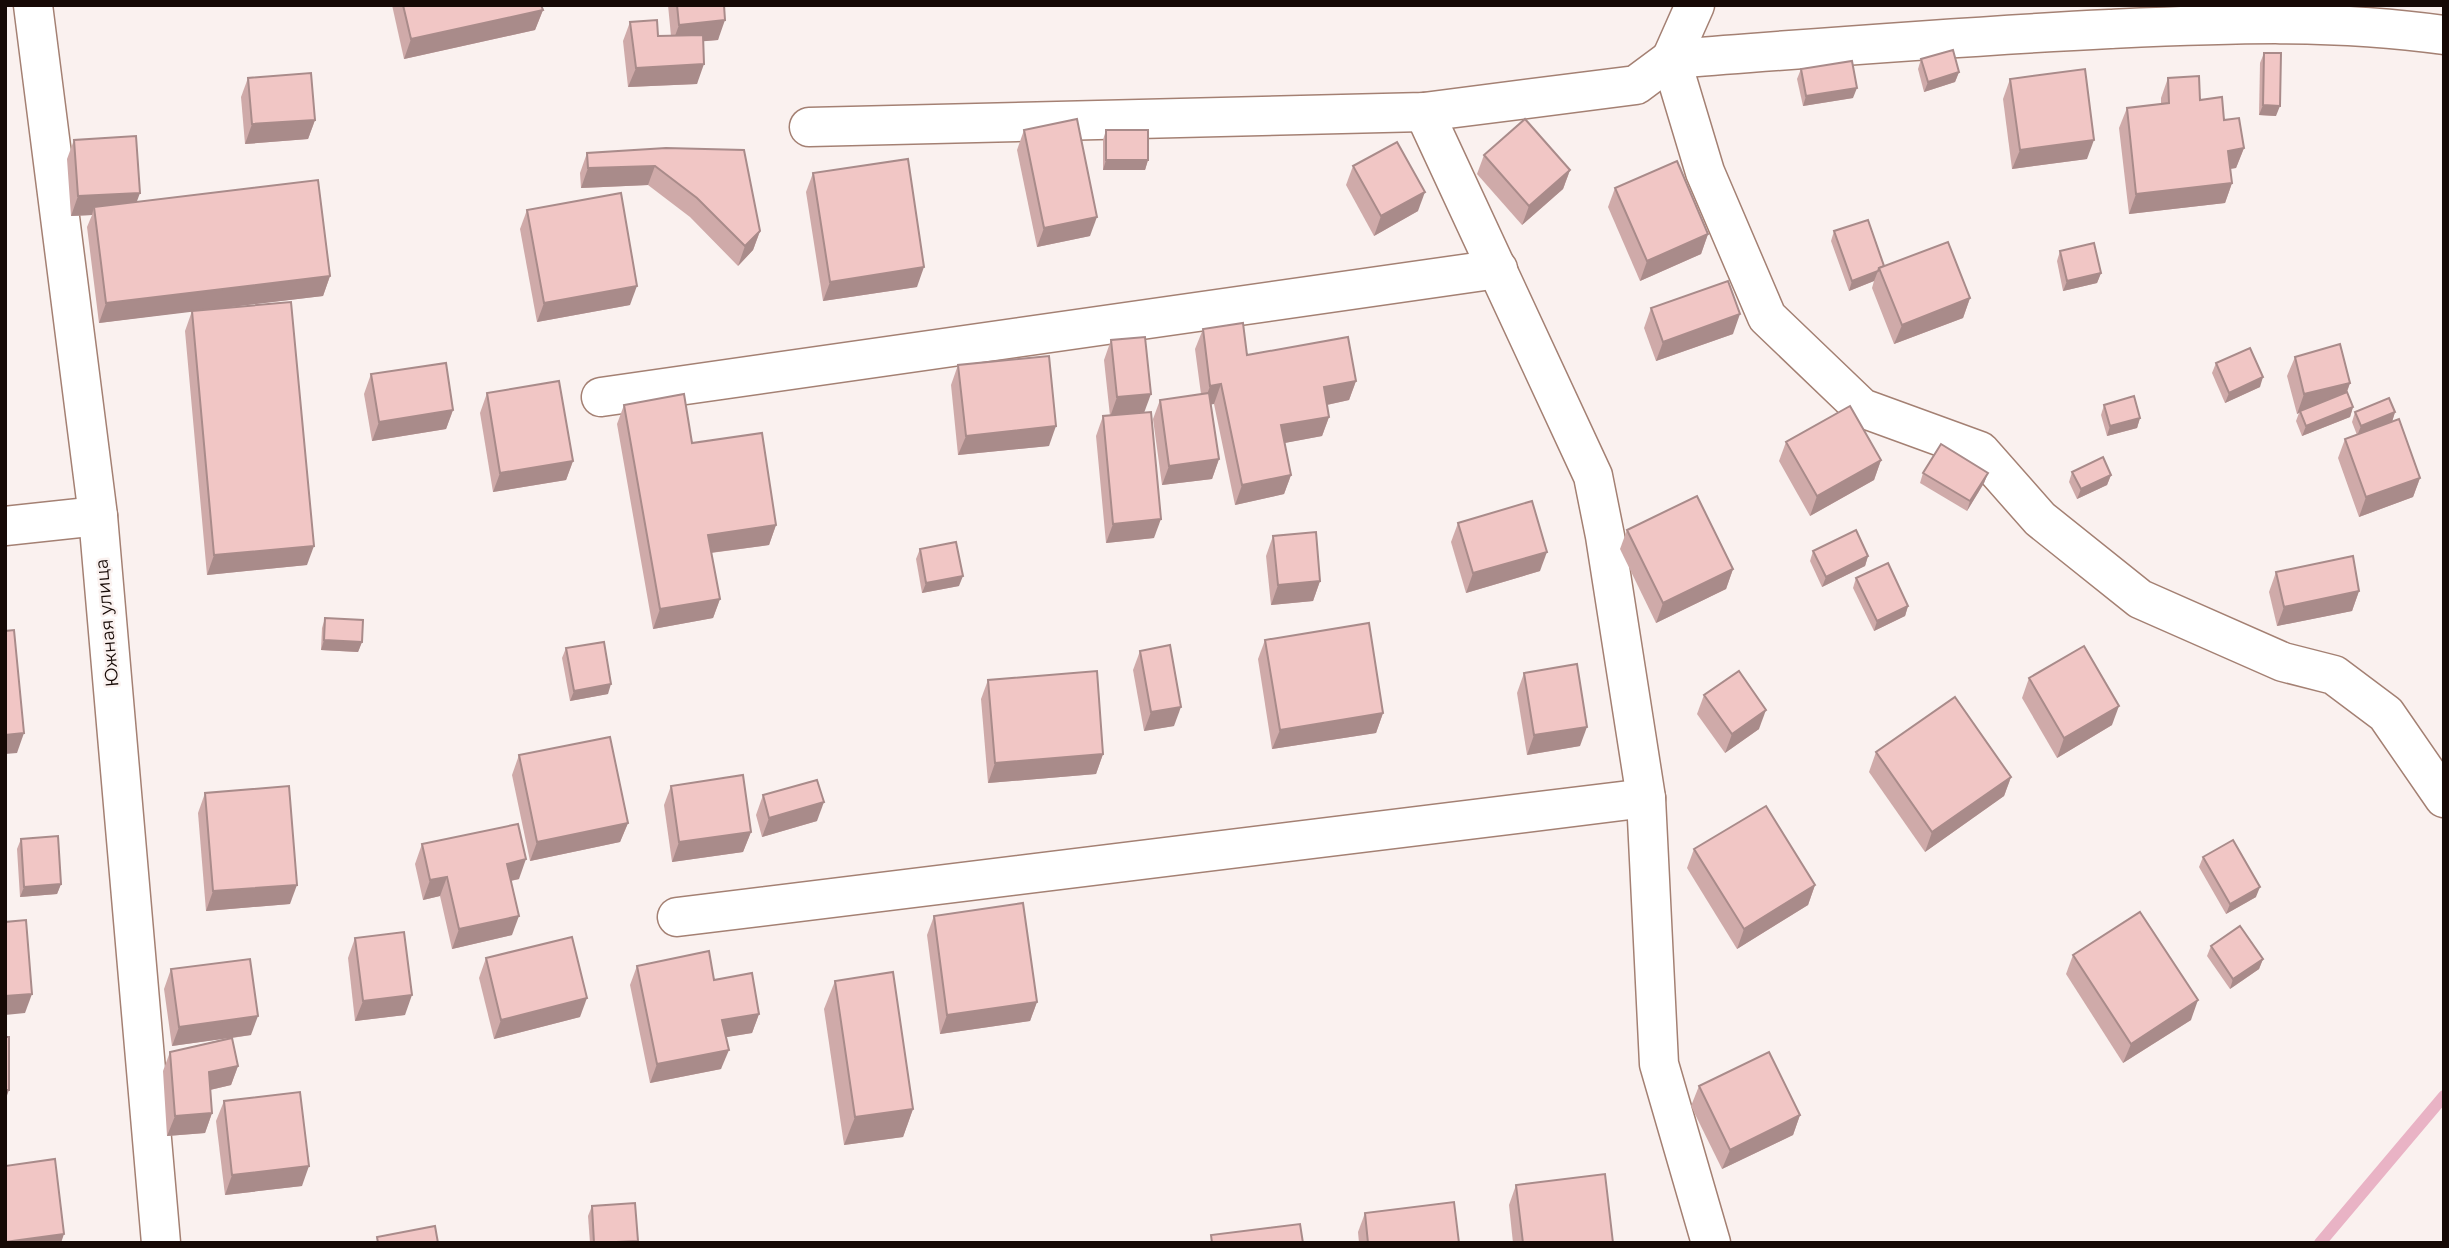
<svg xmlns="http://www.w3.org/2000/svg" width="2449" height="1248" font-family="Montserrat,sans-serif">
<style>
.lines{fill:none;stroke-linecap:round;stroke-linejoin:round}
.stream{stroke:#e9b3c5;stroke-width:12}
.minor-casing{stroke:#a48073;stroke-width:41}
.minor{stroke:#fff;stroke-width:38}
.wall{fill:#cfaaa9}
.shaded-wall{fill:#a98b8a}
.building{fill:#f1c6c5;stroke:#a98b8a;stroke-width:2}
.labels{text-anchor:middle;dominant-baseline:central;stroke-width:5;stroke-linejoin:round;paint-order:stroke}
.street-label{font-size:18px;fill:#160905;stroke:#faf1ef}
</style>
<rect width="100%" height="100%" fill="#faf1ef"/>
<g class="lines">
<!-- stream -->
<polyline class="stream" points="2320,1243 2444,1096"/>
<defs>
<g id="minor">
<polyline points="33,5 98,516 161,1243"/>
<polyline points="1695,5 1671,59 1705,172 1767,317 1862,408 1980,451 2040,519 2140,599 2283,662 2334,675 2386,714 2444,798"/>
<polyline points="1424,112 1593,476 1605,536 1646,798 1659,1064 1711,1243"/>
<path d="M 809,127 L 1424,112 L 1636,85 L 1671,59 C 1818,48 1964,36 2110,29 C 2224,24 2331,19 2444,35"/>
<polyline points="601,397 1498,269"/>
<polyline points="5,526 98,516"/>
<polyline points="677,917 1646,798"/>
</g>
</defs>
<!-- minor casing -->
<use href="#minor" class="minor-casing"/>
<!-- minor -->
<use href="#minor" class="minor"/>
</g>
<!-- wall -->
<g class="wall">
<polygon points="392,5 541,5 543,10 535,30 404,59"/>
<polygon points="668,5 724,5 718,40 703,41 697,84 628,87 623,41 630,22 658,36 671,36"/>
<polygon points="2264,53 2276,116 2259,115 2260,63"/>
<polygon points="1921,59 1959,72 1955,82 1924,92 1918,69"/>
<polygon points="1801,69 1853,98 1803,106 1797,79"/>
<polygon points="248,78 315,120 308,139 245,144 241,97"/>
<polygon points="2168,78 2200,100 2224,120 2244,148 2236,168 2230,169 2232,183 2225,203 2129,214 2119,128 2127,108 2161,104 2161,98"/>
<polygon points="2010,79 2087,159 2012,169 2003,99"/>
<polygon points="1024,130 1090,236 1037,247 1017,150"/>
<polygon points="1106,130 1148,160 1145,170 1103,170 1103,140"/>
<polygon points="74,140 136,202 330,276 323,296 193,311 307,565 207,575 185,331 192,311 99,323 87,227 92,215 71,216 67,159"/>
<polygon points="666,148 760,231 753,250 738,266 690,217 648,185 581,188 580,173 587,153"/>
<polygon points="1484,155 1570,170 1563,189 1522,225 1477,174"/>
<polygon points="1353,166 1418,211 1374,236 1346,185"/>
<polygon points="813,173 917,287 823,301 806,192"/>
<polygon points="1615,188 1708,234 1701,254 1640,281 1608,207"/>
<polygon points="527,210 630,305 537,322 520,229"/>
<polygon points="1834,231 1884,266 1970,298 1963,318 1894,344 1872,288 1874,281 1849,291 1831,241"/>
<polygon points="2060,251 2101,273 2097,283 2063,291 2057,261"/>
<polygon points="1651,308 1733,334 1656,361 1644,328"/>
<polygon points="1203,329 1247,355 1356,381 1349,400 1327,405 1329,417 1322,436 1284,443 1291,475 1284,494 1235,505 1214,404 1211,404 1219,459 1212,479 1162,485 1153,419 1160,400 1201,394 1195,349"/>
<polygon points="1111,340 1144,413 1154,538 1106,543 1096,436 1103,416 1110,416 1104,360"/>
<polygon points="2295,357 2350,383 2347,392 2353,407 2350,417 2302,436 2296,421 2299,413 2297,414 2287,376"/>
<polygon points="2216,363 2260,387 2225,403 2212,373"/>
<polygon points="958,365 1049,446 958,455 951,385"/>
<polygon points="371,374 453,410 446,429 372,441 364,394"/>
<polygon points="487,393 573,461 566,480 493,492 480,413"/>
<polygon points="624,405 692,443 776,525 769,545 711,553 720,599 713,618 653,629 617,424"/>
<polygon points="2104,405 2140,418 2137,428 2107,436 2101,415"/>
<polygon points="2355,412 2395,412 2392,422 2420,478 2413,497 2359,517 2338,458 2345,439 2357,435 2352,422"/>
<polygon points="1786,442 1881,460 1874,480 1810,516 1779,461"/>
<polygon points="2072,472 2111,475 2107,485 2077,499 2069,482"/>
<polygon points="1923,473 1988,473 1984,483 1967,511 1920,483"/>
<polygon points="1458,523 1540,571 1466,593 1451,542"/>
<polygon points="1627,530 1733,569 1726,589 1656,623 1620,549"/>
<polygon points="1273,536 1320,581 1313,601 1271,605 1266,556"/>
<polygon points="920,549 959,586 922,593 916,559"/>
<polygon points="1813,551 1868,556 1865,566 1822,587 1810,561"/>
<polygon points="2276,572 2359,591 2352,611 2277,626 2269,592"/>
<polygon points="1856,578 1908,606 1905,616 1874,631 1853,588"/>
<polygon points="325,618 362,642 358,652 321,650 322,628"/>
<polygon points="1265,640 1383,713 1376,733 1272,749 1258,659"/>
<polygon points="566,648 608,694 570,701 562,658"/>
<polygon points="1140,651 1174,726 1144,731 1133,670"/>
<polygon points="1524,673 1580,746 1527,755 1517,693"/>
<polygon points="2029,678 2112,725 2057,758 2022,698"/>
<polygon points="988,680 1103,754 1096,774 988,783 981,699"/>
<polygon points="1704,695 1759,729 1725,753 1697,714"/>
<polygon points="1876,752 2011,777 2004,796 1925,852 1869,772"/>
<polygon points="519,755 628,823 620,842 530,861 512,775"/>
<polygon points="671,786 751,832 743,852 672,862 664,805"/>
<polygon points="205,793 290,904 206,911 198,813"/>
<polygon points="763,795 817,821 762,837 756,815"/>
<polygon points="21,839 61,884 57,894 20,897 17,849"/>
<polygon points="422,844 519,879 511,881 512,935 452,949 440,896 423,900 415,864"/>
<polygon points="1694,849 1815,885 1808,905 1737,949 1687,868"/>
<polygon points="2203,857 2256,897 2226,914 2199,867"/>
<polygon points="934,916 1037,1002 1030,1021 940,1034 927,935"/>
<polygon points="355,938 405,1015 355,1021 348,958"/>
<polygon points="2211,946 2263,959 2259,969 2230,989 2207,956"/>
<polygon points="2073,955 2191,1020 2123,1063 2066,974"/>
<polygon points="486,958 580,1017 494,1039 479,978"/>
<polygon points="637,966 714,980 759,1014 752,1033 726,1037 721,1069 650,1083 630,985"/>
<polygon points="171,969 251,1035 232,1038 238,1066 231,1085 210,1090 212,1113 205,1133 167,1136 163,1071 170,1052 228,1038 172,1046 164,989"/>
<polygon points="835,981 913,1109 903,1137 844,1145 824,1009"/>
<polygon points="1699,1086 1800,1115 1793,1135 1722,1169 1691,1106"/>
<polygon points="224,1101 302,1186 225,1195 216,1121"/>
<polygon points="1516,1185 1613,1243 1513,1243 1509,1205"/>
<polygon points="592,1206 638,1243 590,1243 588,1216"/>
<polygon points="1365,1213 1459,1243 1359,1243 1358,1232"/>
</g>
<!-- shaded-wall -->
<g class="shaded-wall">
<polygon points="543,10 535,30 404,59 411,39"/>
<polygon points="725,20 718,40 672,44 679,25"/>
<polygon points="704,64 697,84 628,87 636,68"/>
<polygon points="1959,72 1955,82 1924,92 1928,82"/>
<polygon points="1857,88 1853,98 1803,106 1806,96"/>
<polygon points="2263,105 2280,106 2276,116 2259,115"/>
<polygon points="315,120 308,139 245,144 252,124"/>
<polygon points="2094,140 2087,159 2012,169 2020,150"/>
<polygon points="2244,148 2236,168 2221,170 2228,151"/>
<polygon points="1106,160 1148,160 1145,170 1103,170"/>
<polygon points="655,166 648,185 581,188 588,168"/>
<polygon points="1570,170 1563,189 1522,225 1529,206"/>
<polygon points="2232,183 2225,203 2129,214 2136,194"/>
<polygon points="1425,192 1418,211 1374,236 1381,216"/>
<polygon points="140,193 133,212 94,207 92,215 71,216 78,196"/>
<polygon points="1097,217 1090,236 1037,247 1044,228"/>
<polygon points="760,231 753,250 738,266 745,246"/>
<polygon points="1708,234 1701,254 1640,281 1647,261"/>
<polygon points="924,267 917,287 823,301 830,282"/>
<polygon points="1878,271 1874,281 1849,291 1852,281"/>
<polygon points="2101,273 2097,283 2063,291 2067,281"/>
<polygon points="330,276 323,296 99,323 106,303"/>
<polygon points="637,286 630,305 537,322 544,303"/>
<polygon points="1970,298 1963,318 1894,344 1902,325"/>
<polygon points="1740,314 1733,334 1656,361 1663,342"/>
<polygon points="2263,377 2260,387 2225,403 2229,393"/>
<polygon points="1356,381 1349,400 1317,407 1324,387"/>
<polygon points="2350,383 2343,402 2300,411 2299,413 2297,414 2304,394"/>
<polygon points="1221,384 1214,404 1203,406 1210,386"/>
<polygon points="1151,394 1144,413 1110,417 1117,397"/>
<polygon points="2353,407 2350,417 2302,436 2306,426"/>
<polygon points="453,410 446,429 372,441 379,422"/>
<polygon points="2395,412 2392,422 2357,436 2361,426"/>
<polygon points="1329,417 1322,436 1274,445 1281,425"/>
<polygon points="2140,418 2137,428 2107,436 2110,426"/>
<polygon points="1056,426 1049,446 958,455 966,436"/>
<polygon points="1219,459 1212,479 1162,485 1169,466"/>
<polygon points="1881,460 1874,480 1810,516 1817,496"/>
<polygon points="573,461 566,480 493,492 500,473"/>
<polygon points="1988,473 1984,483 1967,511 1970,501"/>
<polygon points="1291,475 1284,494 1235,505 1242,485"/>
<polygon points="2111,475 2107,485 2077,499 2081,489"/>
<polygon points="2420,478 2413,497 2359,517 2366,497"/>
<polygon points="1161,519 1154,538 1106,543 1113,524"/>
<polygon points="776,525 769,545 701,554 708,535"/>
<polygon points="314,546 307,565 207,575 214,555"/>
<polygon points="1547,552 1540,571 1466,593 1473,573"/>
<polygon points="1868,556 1865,566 1822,587 1826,577"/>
<polygon points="1733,569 1726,589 1656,623 1663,603"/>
<polygon points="963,576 959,586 922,593 926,583"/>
<polygon points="1320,581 1313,601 1271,605 1278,585"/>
<polygon points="2359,591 2352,611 2277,626 2284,607"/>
<polygon points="720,599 713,618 653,629 660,609"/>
<polygon points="1908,606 1905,616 1874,631 1877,621"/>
<polygon points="324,640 362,642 358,652 321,650"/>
<polygon points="611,684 608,694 570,701 574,691"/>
<polygon points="2119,706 2112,725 2057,758 2064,738"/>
<polygon points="1181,707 1174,726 1144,731 1151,712"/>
<polygon points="1766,710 1759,729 1725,753 1732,734"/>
<polygon points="1383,713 1376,733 1272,749 1280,730"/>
<polygon points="1587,727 1580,746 1527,755 1534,735"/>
<polygon points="24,733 17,753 5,754 5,735"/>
<polygon points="1103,754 1096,774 988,783 995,763"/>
<polygon points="2011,777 2004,796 1925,852 1932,832"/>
<polygon points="824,802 817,821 762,837 769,818"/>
<polygon points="628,823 620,842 530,861 537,842"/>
<polygon points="751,832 743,852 672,862 679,842"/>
<polygon points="526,859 519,879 500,883 507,864"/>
<polygon points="447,877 440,896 423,900 430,880"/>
<polygon points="61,884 57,894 20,897 24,887"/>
<polygon points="297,885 290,904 206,911 213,891"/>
<polygon points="1815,885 1808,905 1737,949 1744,929"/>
<polygon points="2260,887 2256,897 2226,914 2230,904"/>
<polygon points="519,916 512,935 452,949 459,929"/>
<polygon points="2263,959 2259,969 2230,989 2233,979"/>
<polygon points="32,994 25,1013 5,1015 5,996"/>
<polygon points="412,995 405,1015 355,1021 363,1001"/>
<polygon points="587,998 580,1017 494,1039 501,1020"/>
<polygon points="2198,1000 2191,1020 2123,1063 2131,1044"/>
<polygon points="1037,1002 1030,1021 940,1034 947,1015"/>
<polygon points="759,1014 752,1033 715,1039 722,1020"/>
<polygon points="258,1016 251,1035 172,1046 179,1027"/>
<polygon points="729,1050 721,1069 650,1083 657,1064"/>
<polygon points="238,1066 231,1085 201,1092 209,1072"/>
<polygon points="5,1090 9,1090 5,1101"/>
<polygon points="913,1109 903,1137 844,1145 855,1117"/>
<polygon points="212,1113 205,1133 167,1136 175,1116"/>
<polygon points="1800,1115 1793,1135 1722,1169 1730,1150"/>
<polygon points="309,1166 302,1186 225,1195 232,1175"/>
<polygon points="64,1234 61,1243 5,1243 5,1242"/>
</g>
<!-- building -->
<g class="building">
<polygon points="403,5 541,5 543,10 411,39"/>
<polygon points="677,5 724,5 725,20 679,25"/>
<polygon points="657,20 658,36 703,35 704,64 636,68 630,22"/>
<polygon points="1953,50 1959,72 1928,82 1921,59"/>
<polygon points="2264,53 2281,53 2280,106 2263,105"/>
<polygon points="1852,61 1857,88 1806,96 1801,69"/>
<polygon points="2085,69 2094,140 2020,150 2010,79"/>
<polygon points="311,73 315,120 252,124 248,78"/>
<polygon points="2199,76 2200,100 2222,97 2224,120 2239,118 2244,148 2228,151 2232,183 2136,194 2127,108 2169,103 2168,78"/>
<polygon points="1077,119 1097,217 1044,228 1024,130"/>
<polygon points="1525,119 1570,170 1529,206 1484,155"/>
<rect x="1106" y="130" width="42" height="30"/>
<polygon points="136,136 140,193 78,196 74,140"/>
<polygon points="1397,142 1425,192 1381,216 1353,166"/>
<polygon points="666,148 744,150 760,231 745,246 697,198 655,166 588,168 587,153"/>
<polygon points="908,159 924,267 830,282 813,173"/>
<polygon points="1677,161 1708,234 1647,261 1615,188"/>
<polygon points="318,180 330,276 106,303 94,207"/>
<polygon points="621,193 637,286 544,303 527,210"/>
<polygon points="1868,220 1884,266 1879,268 1878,271 1852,281 1834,231"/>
<polygon points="1948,242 1970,298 1902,325 1879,268"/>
<polygon points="2094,243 2101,273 2067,281 2060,251"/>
<polygon points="1728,281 1740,314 1663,342 1651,308"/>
<polygon points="291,302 314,546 214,555 192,311"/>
<polygon points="1243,323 1247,355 1348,337 1356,381 1324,387 1329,417 1281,425 1291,475 1242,485 1221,384 1210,386 1203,329"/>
<polygon points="1145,337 1151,394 1117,397 1111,340"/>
<polygon points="2340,344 2350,383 2304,394 2295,357"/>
<polygon points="2250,348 2263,377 2229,393 2216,363"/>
<polygon points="1049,356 1056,426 966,436 958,365"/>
<polygon points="446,363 453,410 379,422 371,374"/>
<polygon points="559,381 573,461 500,473 487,393"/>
<polygon points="2347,392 2353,407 2306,426 2300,411"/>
<polygon points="1209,393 1219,459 1169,466 1160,400"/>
<polygon points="684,394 692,443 762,433 776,525 708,535 720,599 660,609 624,405"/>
<polygon points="2134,396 2140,418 2110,426 2104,405"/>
<polygon points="2389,398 2395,412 2361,426 2355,412"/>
<polygon points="1850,406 1881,460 1817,496 1786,442"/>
<polygon points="1151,412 1161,519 1113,524 1103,416"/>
<polygon points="2399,419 2420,478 2366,497 2345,439"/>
<polygon points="1941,444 1988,473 1970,501 1923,473"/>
<polygon points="2103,457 2111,475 2081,489 2072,472"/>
<polygon points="1697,496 1733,569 1663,603 1627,530"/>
<polygon points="1532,501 1547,552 1473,573 1458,523"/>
<polygon points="1856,530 1868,556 1826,577 1813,551"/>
<polygon points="1316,532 1320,581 1278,585 1273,536"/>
<polygon points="956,542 963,576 926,583 920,549"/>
<polygon points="2353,556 2359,591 2284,607 2276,572"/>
<polygon points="1888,563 1908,606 1877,621 1856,578"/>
<polygon points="325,618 363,620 362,642 324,640"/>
<polygon points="1369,623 1383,713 1280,730 1265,640"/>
<polygon points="14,630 24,733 5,735 5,631"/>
<polygon points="604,642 611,684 574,691 566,648"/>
<polygon points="1170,645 1181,707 1151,712 1140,651"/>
<polygon points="2084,646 2119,706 2064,738 2029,678"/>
<polygon points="1577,664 1587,727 1534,735 1524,673"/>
<polygon points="1097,671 1103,754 995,763 988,680"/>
<polygon points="1739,671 1766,710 1732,734 1704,695"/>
<polygon points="1955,697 2011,777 1932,832 1876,752"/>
<polygon points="610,737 628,823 537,842 519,755"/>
<polygon points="743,775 751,832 679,842 671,786"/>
<polygon points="817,780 824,802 769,818 763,795"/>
<polygon points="289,786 297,885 213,891 205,793"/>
<polygon points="1766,806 1815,885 1744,929 1694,849"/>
<polygon points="518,824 526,859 507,864 519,916 459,929 447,877 430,880 422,844"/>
<polygon points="58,836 61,884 24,887 21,839"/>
<polygon points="2233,840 2260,887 2230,904 2203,857"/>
<polygon points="1023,903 1037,1002 947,1015 934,916"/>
<polygon points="2140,912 2198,1000 2131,1044 2073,955"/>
<polygon points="26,920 32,994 5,996 5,922"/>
<polygon points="2240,926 2263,959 2233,979 2211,946"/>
<polygon points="404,932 412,995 363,1001 355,938"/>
<polygon points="572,937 587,998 501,1020 486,958"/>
<polygon points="709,951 714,980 752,973 759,1014 722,1020 729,1050 657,1064 637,966"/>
<polygon points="250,959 258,1016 179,1027 171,969"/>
<polygon points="893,972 913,1109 855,1117 835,981"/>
<rect x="5" y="1037" width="4" height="53"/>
<polygon points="232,1038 238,1066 209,1072 212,1113 175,1116 170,1052"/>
<polygon points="1769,1052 1800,1115 1730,1150 1699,1086"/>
<polygon points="300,1092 309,1166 232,1175 224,1101"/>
<polygon points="55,1159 64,1234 5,1242 5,1166"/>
<polygon points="1605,1174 1613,1243 1523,1243 1516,1185"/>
<polygon points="1454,1202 1459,1243 1368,1243 1365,1213"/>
<polygon points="635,1203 638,1241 594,1243 592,1206"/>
<polygon points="1300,1224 1303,1243 1212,1243 1211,1235"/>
<polygon points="435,1226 438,1243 378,1243 377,1237"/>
</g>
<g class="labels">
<!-- street labels -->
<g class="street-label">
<text transform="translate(107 623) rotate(-95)">Южная улица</text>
</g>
</g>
<!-- border -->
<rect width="2449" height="1248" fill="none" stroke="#160905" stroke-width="14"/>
</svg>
